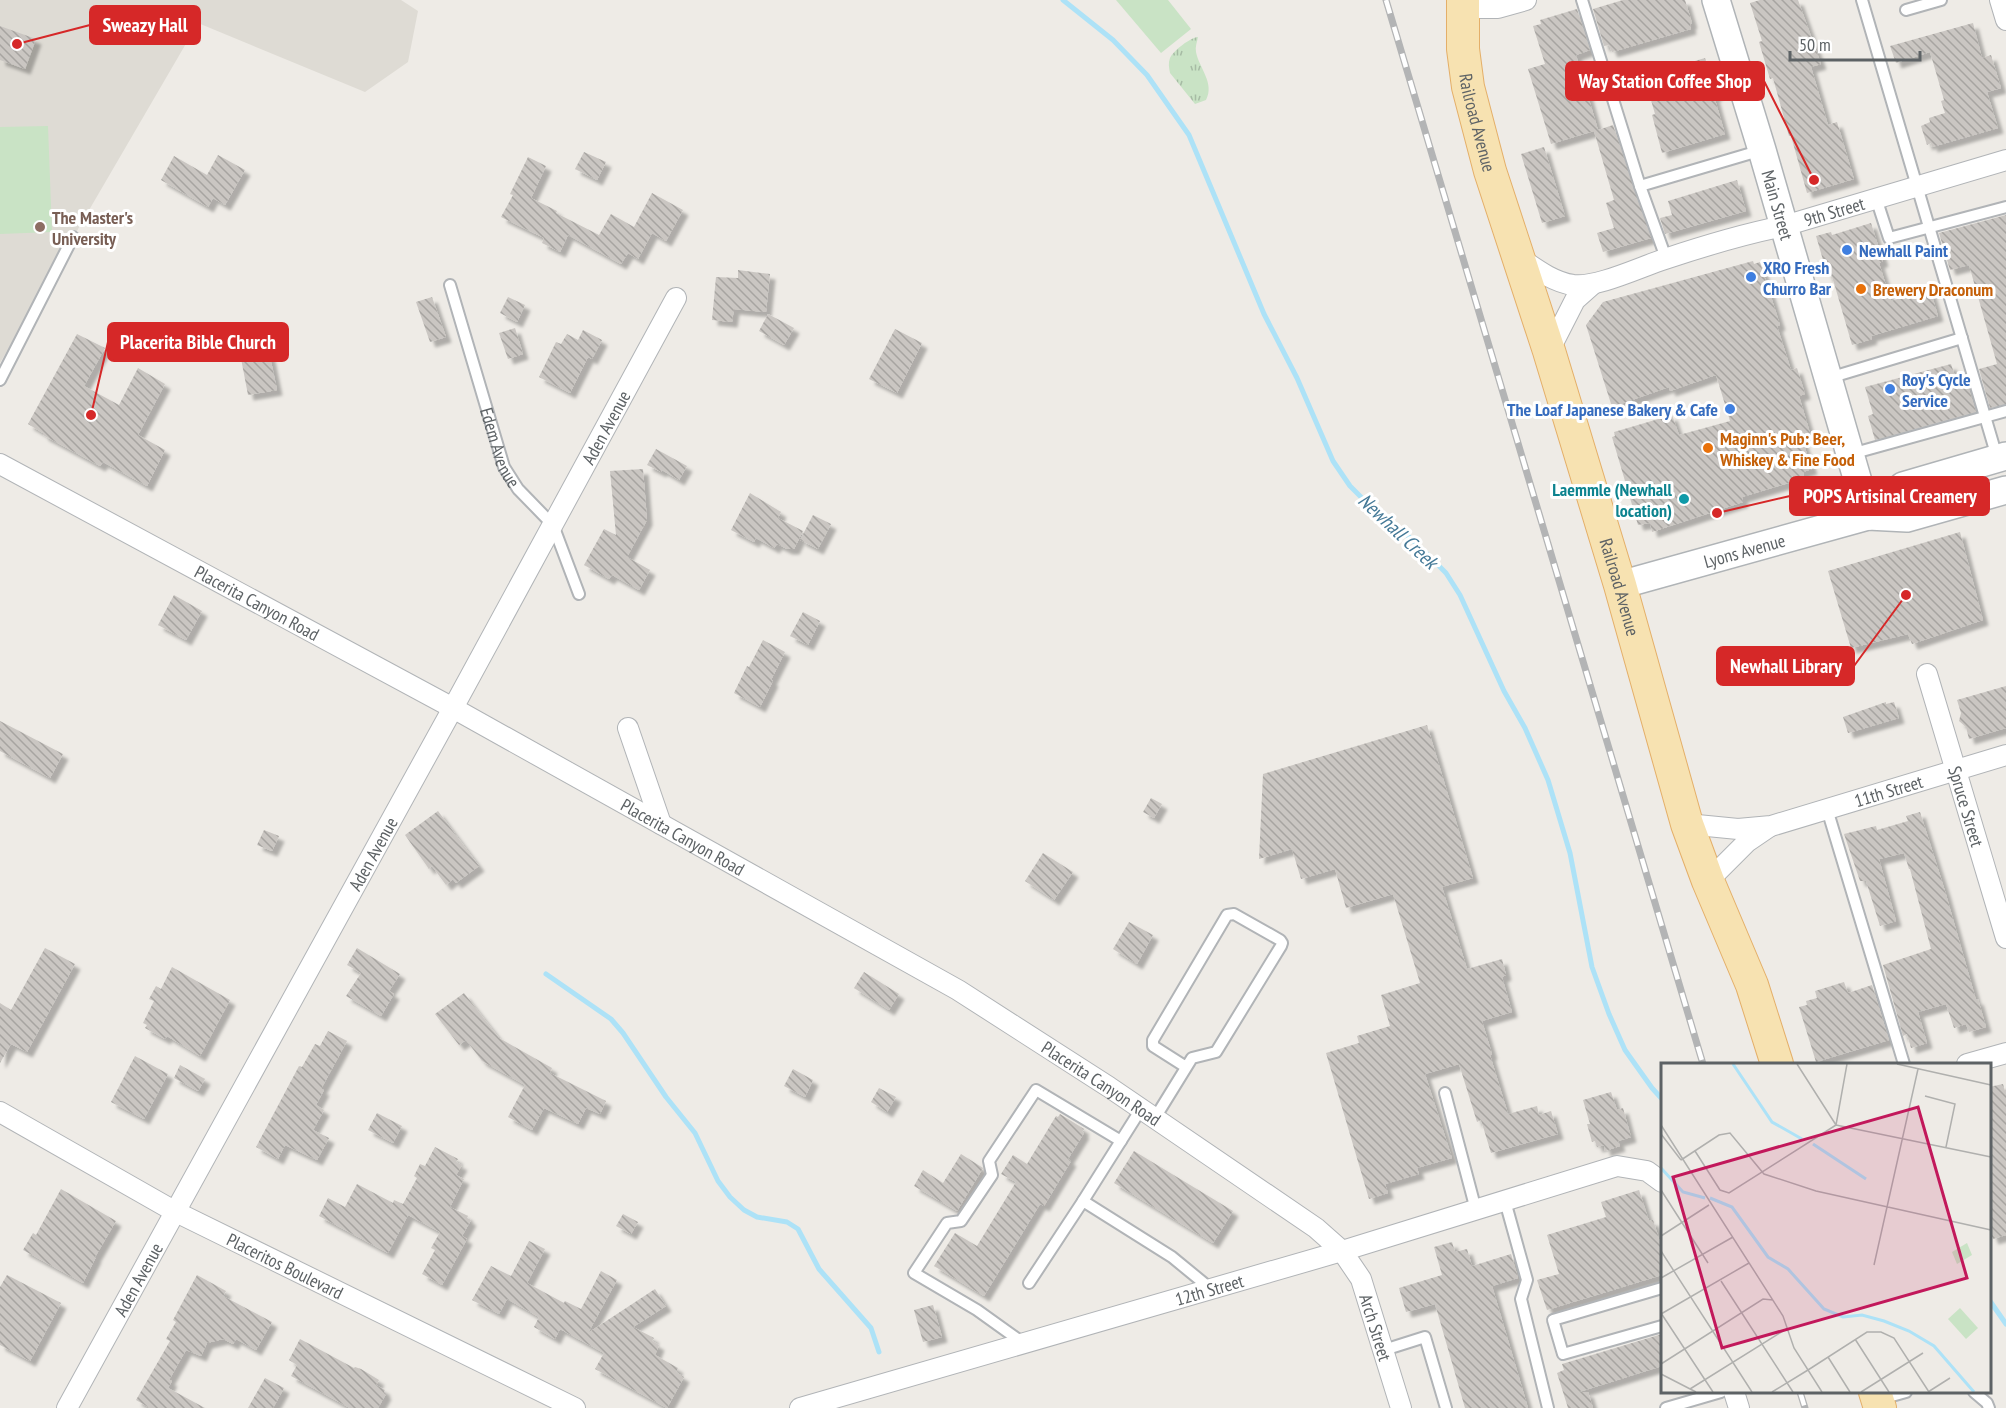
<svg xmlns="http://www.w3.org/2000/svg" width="2006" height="1408" font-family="'PT Sans Narrow',sans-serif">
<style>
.education{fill:#dedbd4}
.grass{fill:#c9e3c5}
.park{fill:url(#park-tufts)}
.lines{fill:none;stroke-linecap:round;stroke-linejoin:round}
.stream{stroke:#ade2f7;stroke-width:5}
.building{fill:url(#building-back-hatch);filter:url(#shadow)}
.lane-casing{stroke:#b1b4b7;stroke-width:14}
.street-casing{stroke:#b1b4b7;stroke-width:22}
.secondary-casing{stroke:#b0b4b7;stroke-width:30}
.primary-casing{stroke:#e4af69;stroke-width:34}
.lane{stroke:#fff;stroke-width:10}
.street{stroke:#fff;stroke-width:20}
.secondary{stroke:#fff;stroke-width:27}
.primary{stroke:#f7e2b1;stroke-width:32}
.rail-casing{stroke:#b3b4b5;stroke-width:7}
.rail{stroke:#fff;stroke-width:4.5;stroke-dasharray:14;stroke-linecap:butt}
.education-dot{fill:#8d6e63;stroke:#fff;stroke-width:2}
.shop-dot{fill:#3f7fe0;stroke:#fff;stroke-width:2}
.food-dot{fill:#e8710a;stroke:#fff;stroke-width:2}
.culture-dot{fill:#0f9aa8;stroke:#fff;stroke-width:2}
.labels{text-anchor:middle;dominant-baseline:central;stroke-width:6;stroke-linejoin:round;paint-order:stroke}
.street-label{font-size:18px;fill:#5d6265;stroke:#fff}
.education-label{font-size:18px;font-weight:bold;fill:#785e54;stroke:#fff;text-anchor:start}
.shop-label{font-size:18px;font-weight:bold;fill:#366cbe;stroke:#fff;text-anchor:start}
.food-label{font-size:18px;font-weight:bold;fill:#c56008;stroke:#fff;text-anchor:start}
.culture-label{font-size:18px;font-weight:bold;fill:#0d838f;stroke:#fff;text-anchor:end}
.water-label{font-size:20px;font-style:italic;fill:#447997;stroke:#fff}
.inset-river{fill:none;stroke:#ade2f7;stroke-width:3}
.inset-road{fill:none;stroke:#b0b0ae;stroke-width:1.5}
.view{fill:#c2185b;fill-opacity:0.15;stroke:#c2185b;stroke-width:3}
.inset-edge{fill:none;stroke:#5d6265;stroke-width:3}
.leader{fill:none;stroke:#d62828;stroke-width:2}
.callout-dot{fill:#d62828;stroke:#fff;stroke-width:2}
.callout{fill:#d62828;stroke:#d62828;stroke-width:2}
.callout-label{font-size:20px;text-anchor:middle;font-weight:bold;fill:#fff}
</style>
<defs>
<pattern id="park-tufts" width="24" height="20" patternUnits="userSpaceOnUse" patternTransform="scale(1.5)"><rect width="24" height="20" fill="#c9e3c5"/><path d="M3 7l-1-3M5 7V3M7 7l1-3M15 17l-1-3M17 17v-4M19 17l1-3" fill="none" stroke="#a6bba4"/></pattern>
<pattern id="building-back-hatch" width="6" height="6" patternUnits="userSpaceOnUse" patternTransform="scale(1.5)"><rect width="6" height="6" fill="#cac6c2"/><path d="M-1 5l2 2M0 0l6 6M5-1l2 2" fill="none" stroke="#a7a4a1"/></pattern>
<filter id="shadow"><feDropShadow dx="5.5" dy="5.5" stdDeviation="1.5" flood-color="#0004"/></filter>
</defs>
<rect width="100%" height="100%" fill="#eeebe6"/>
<!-- education -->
<polygon class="education" points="0,0 401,0 418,11 408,62 365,92 198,23 0,363"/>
<!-- grass -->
<g class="grass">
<polygon points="1116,0 1168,0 1191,29 1161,53"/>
<polygon points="48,126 52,232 0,234 0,127"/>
</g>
<!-- park -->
<path class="park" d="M 1198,37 C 1197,42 1195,47 1196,52 C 1199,68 1215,83 1206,100 L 1195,104 L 1170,73 C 1169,68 1168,63 1170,58 C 1174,50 1190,38 1198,37 Z"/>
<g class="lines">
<!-- stream -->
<g class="stream">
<polyline points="1063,0 1113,40 1147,75 1189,135 1264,314 1297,378 1333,461 1350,486 1370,506 1407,535 1425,552 1446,573 1460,595 1504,691 1525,728 1548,780 1570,853 1592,967 1609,1014 1625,1050 1652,1088 1662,1099"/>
<polyline points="546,974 611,1019 623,1033 666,1097 695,1133 718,1181 730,1197 744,1210 757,1217 787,1222 798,1229 819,1269 871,1328 879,1352"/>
<polyline points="1990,1301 2006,1324"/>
</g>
</g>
<!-- building -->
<g class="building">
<polygon points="1623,0 1685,0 1692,23 1690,24 1691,29 1612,52 1609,45 1604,46 1593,9"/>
<polygon points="1760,0 1798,0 1821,64 1811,67 1828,125 1837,122 1854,179 1807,193 1791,136 1789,136 1773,78 1770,79 1759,42 1762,41 1750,3"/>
<polygon points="1577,9 1590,50 1576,55 1598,130 1613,125 1651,238 1603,252 1597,233 1614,228 1606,203 1614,200 1594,131 1551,144 1528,69 1545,64 1533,26 1541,24 1540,20"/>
<polygon points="1973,23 1982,58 1991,55 2001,88 1987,92 1998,128 1932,147 1931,143 1927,145 1921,126 1930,122 1929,118 1945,113 1941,101 1944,100 1930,52 1896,63 1890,46"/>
<polygon points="0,26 36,39 25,69 0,60"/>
<polygon points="1705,58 1717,95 1714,96 1725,134 1662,153 1652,115 1655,114 1644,76"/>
<polygon points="1544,147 1565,216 1542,223 1521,154"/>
<polygon points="584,152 606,162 597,180 575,169"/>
<polygon points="218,155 245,170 225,205 213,198 208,207 161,180 174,156 207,175"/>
<polygon points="528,157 546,166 531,198 557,211 556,213 599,235 611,214 634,227 652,193 683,210 666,241 652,233 638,259 628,253 621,264 568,235 560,252 542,243 544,238 501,217 513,195 510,194"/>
<polygon points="1737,180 1746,211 1665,234 1660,218 1672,215 1668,201"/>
<polygon points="2006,215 2006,404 1990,408 1979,369 1997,364 1969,265 1950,270 1939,233"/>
<polygon points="1871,223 1883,261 1879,263 1891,301 1930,289 1938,316 1871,336 1872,339 1852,345 1832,276 1828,277 1816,236 1831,232 1832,235"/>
<polygon points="1753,261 1754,264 1760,262 1780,325 1777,326 1791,370 1797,368 1805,394 1799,396 1810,433 1801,436 1812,469 1803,472 1804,476 1791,479 1792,482 1742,497 1743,502 1652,532 1650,523 1638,525 1612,437 1615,436 1614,432 1672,415 1679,435 1730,421 1716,375 1670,391 1669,387 1612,407 1586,325 1603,302"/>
<polygon points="738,270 770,274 766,312 734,309 732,322 712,320 716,277 738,278"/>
<polygon points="432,297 446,337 430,342 416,302"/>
<polygon points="508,297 525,305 517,322 500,313"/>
<polygon points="768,314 794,328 784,345 759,331"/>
<polygon points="515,328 523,354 508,359 499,333"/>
<polygon points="895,329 922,343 897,393 869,379"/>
<polygon points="583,330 602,340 592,359 588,357 570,393 539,377 556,342 561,344 567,334 578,340"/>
<polygon points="77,334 105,348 84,386 119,405 138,368 165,384 138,435 165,450 147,486 103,462 100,466 43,435 43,433 28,424"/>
<polygon points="267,342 277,390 248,395 239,348"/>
<polygon points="1951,364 1955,376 1964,373 1976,412 1875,440 1868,416 1873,414 1865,387"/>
<polygon points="656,449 687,466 679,480 662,470 661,472 647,465"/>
<polygon points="643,469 647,520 627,557 650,570 639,590 612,575 609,579 584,565 604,529 616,535 610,471"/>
<polygon points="750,493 781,512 778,518 803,531 794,549 787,549 777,544 774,548 756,538 754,542 731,530"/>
<polygon points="813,515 831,524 818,549 800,540"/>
<polygon points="1960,532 1983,620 1912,644 1908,634 1851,648 1828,571"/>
<polygon points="174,595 202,611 186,640 158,625"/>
<polygon points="803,612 820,621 808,645 790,636"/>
<polygon points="763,640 785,652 771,680 773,681 760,707 734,693 747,666 749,667"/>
<polygon points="2006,686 2006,728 1969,739 1966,727 1959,721 1961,713 1957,700"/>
<polygon points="1886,702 1886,704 1894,702 1899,718 1848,733 1843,717"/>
<polygon points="0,721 63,754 50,778 0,751"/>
<polygon points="1427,725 1473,878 1442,887 1467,969 1502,959 1506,975 1502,977 1512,1012 1482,1021 1492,1054 1490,1055 1508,1114 1537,1106 1539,1115 1551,1111 1558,1134 1491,1153 1481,1120 1477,1122 1459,1064 1425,1074 1452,1158 1417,1168 1419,1174 1385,1184 1388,1193 1369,1199 1326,1053 1359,1043 1357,1036 1390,1026 1381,995 1420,983 1393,894 1346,908 1335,869 1301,879 1292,849 1259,859 1263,774"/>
<polygon points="1151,798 1162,804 1154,818 1143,812"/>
<polygon points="438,811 479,866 456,883 453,879 446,885 432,866 429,869 405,835"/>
<polygon points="1920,812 1945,891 1976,1000 1978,999 1986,1027 1969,1032 1966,1024 1954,1028 1946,1004 1918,1012 1927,1043 1911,1048 1907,1034 1903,1036 1883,965 1931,949 1910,869 1909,869 1904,853 1879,859 1896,921 1880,926 1866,881 1860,881 1844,834 1876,826 1877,830 1908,821 1906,816"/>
<polygon points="264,830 279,836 272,851 257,845"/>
<polygon points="1043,853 1073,872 1054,900 1025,881"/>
<polygon points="1129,922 1153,935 1137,964 1113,949"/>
<polygon points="45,948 75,964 27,1052 11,1044 0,1063 0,1003 11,1010"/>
<polygon points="357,948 400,974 389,991 394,994 381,1016 346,996 361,973 347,965"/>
<polygon points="172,967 230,1000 200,1056 167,1036 165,1039 145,1028 147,1025 143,1023 154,1001 149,999 156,986 161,989"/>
<polygon points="864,972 899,994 889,1010 854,988"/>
<polygon points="1844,982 1848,993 1872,985 1889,1040 1816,1062 1799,1007 1807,1005 1806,1001 1817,998 1815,991"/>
<polygon points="464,993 499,1038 552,1068 550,1073 606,1101 600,1114 586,1108 578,1124 544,1108 532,1130 508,1117 525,1085 482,1061 466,1040 459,1045 435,1014"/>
<polygon points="328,1031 347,1041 321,1089 324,1090 316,1105 324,1110 313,1130 329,1138 317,1160 285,1145 278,1159 256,1147 299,1066 302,1067 315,1044 320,1046"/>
<polygon points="135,1056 168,1074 144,1119 111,1102"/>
<polygon points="180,1065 205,1079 198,1091 174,1078"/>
<polygon points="793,1069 813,1080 805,1097 784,1086"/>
<polygon points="2003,1084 2006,1095 2006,1235 1993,1239 1989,1228 1989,1087"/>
<polygon points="879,1088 896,1097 887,1112 871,1102"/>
<polygon points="1611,1092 1617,1110 1623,1108 1631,1137 1618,1141 1620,1146 1605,1151 1604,1145 1597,1147 1595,1141 1592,1142 1587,1124 1590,1124 1583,1100"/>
<polygon points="377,1113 402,1126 393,1143 368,1130"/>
<polygon points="1060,1114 1084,1129 1082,1132 1084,1133 1068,1159 1071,1161 1044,1206 1040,1204 984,1296 934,1266 955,1233 977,1246 1016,1182 1001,1174 1013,1155 1027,1164 1056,1116 1058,1117"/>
<polygon points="435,1147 458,1159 456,1162 462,1165 456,1175 464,1179 450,1207 468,1216 467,1218 471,1220 462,1236 467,1239 442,1285 422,1274 435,1250 431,1248 440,1232 408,1215 388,1253 319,1216 328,1198 345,1207 357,1184 393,1203 394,1200 403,1204 417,1178 414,1176 420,1164 425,1166"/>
<polygon points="1134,1151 1233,1211 1213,1243 1114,1183"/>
<polygon points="961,1154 983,1168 957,1211 914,1186 923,1170 943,1183"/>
<polygon points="61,1189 116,1221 95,1257 96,1257 83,1283 23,1250 33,1233 36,1235"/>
<polygon points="1639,1190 1649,1221 1653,1220 1660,1242 1662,1241 1662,1275 1547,1310 1537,1280 1559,1274 1547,1235 1606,1217 1601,1202"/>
<polygon points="623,1214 638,1222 631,1234 616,1226"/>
<polygon points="529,1241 545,1249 527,1283 564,1303 565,1301 581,1309 601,1271 617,1280 588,1333 655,1289 666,1306 633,1327 654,1338 652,1341 659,1345 655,1355 678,1368 676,1372 684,1377 667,1408 595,1369 604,1353 560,1329 555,1339 534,1327 539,1317 507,1299 499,1314 472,1300 491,1266 511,1276"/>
<polygon points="1452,1242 1455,1252 1467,1249 1472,1266 1511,1254 1518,1278 1492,1286 1528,1408 1465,1408 1435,1304 1406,1312 1399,1288 1442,1275 1434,1247"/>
<polygon points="7,1275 61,1303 30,1361 0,1345 0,1287"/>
<polygon points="197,1275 226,1291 223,1296 272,1322 256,1350 236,1339 233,1344 223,1339 207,1343 201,1356 186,1350 169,1380 172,1381 168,1388 205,1408 150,1408 136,1400 170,1341 166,1339 176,1322 173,1320"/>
<polygon points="933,1305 942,1337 923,1342 914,1310"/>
<polygon points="1662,1334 1662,1366 1579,1392 1588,1392 1593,1408 1568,1408 1557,1373 1564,1370 1562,1364"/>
<polygon points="300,1339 354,1368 355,1367 361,1369 379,1380 376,1385 385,1390 384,1392 386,1394 378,1408 350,1408 291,1376 297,1365 289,1360"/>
<polygon points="265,1378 284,1388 273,1408 248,1408"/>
</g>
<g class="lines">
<defs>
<g id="lane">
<polyline points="1582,0 1640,186 1666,258"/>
<polyline points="1862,0 1997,457"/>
<polyline points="1906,10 1941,0"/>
<polyline points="1640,186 1762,150"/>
<polyline points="1876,198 1889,238 2006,207"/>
<path id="s1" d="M 450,285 L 504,467 L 518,489 L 553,525 L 579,594"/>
<polyline points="1829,378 1962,338"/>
<polyline points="0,380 73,237"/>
<polyline points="1851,454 2006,411"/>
<polyline points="1827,809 1904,1064"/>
<polyline points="1445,1093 1476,1210"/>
<polyline points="1155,1118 1192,1058 1216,1052 1281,946 1282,943 1280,940 1234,914 1227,915 1153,1040 1153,1046 1186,1067"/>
<polyline points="1083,1201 1141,1109"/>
<polyline points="1505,1201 1527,1280 1521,1299 1548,1408"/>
<polyline points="1029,1283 1083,1201 1172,1257 1211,1289"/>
<polyline points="1662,1288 1553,1320 1563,1354 1662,1326"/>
<polyline points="1023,1343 977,1310 914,1273 947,1223 961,1221 992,1175 989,1161 1036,1090 1121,1141"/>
<polyline points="1384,1350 1425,1337 1446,1408"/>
<polyline points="1974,1392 1987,1403 1989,1408"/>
<polyline points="1881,1399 1906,1392"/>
<polyline points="1666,1408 1721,1392"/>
</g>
<g id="street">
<polyline points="2000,0 2006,20"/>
<polyline points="1463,8 1498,8 1526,0"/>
<path id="s2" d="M 1520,258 C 1536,269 1553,282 1573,285 C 1597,288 1640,267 1665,259 C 1704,246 1744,234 1784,226 L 2006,160"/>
<polyline points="1549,351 1575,300 1593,284"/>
<path id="s3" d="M 0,464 L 453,708 L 958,990 L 1109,1087 L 1316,1228 L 1342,1251 L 1361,1279 L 1401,1408"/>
<path id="s4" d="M 1927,674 L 2006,938"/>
<polyline points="628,728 661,824"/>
<path id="s5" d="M 1687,824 L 1738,829 L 1771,826 L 2006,755"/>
<polyline points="1708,881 1747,842 1769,827"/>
<polyline points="1967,1064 2006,1053"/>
<path id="s6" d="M 0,1112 L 174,1211 L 575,1408"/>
<polyline points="1734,1392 1739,1408"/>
<path id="s7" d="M 67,1408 L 453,708 L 676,298"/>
<path id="s8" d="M 800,1408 L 1342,1251 L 1617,1166 L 1647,1171 L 1662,1182"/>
</g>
<g id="secondary">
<path id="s9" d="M 1716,0 L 1762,150 L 1868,516"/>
<polyline points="1868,516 1903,486 2006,456"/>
<path id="s10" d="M 1620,585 L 1868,516 L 1907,518 L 2006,490"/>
</g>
<g id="primary">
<path id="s11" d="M 1463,0 L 1463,49 L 1468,87 L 1490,171 L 1549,351 L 1620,585 L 1687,824 L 1708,881 L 1752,985 L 1777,1064"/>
<polyline points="1875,1392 1880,1408"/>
</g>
</defs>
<!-- lane casing -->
<use href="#lane" class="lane-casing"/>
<!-- street casing -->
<use href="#street" class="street-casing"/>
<!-- secondary casing -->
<use href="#secondary" class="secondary-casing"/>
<!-- primary casing -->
<use href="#primary" class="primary-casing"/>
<!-- lane -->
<use href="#lane" class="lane"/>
<!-- street -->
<use href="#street" class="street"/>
<!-- secondary -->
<use href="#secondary" class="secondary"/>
<!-- primary -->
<use href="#primary" class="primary"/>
<defs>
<g id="rail">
<polyline points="1386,0 1703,1064"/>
<polyline points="1800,1392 1805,1408"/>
</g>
</defs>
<!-- rail casing -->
<use href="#rail" class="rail-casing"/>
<!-- rail -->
<use href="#rail" class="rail"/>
</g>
<!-- markers -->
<circle class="education-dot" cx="40" cy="227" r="6"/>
<g class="shop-dot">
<circle cx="1847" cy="250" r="6"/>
<circle cx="1751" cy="277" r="6"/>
<circle cx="1890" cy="389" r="6"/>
<circle cx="1730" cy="409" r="6"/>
</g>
<g class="food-dot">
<circle cx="1861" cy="289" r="6"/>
<circle cx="1708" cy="448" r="6"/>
</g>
<circle class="culture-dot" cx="1684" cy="499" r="6"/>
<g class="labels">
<!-- street labels -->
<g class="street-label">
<text stroke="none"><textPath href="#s11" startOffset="124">Railroad Avenue</textPath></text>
<text stroke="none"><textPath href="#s9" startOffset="214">Main Street</textPath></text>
<text stroke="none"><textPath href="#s2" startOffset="332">9th Street</textPath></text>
<text stroke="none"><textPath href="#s7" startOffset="1119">Aden Avenue</textPath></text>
<text stroke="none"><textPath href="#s1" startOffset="170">Edem Avenue</textPath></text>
<text stroke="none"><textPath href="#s10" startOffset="129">Lyons Avenue</textPath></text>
<text stroke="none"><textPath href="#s11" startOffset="610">Railroad Avenue</textPath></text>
<text stroke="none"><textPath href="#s3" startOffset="292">Placerita Canyon Road</textPath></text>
<text stroke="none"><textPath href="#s5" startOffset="207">11th Street</textPath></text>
<text stroke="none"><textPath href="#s4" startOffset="138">Spruce Street</textPath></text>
<text stroke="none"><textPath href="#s3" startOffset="778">Placerita Canyon Road</textPath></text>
<text stroke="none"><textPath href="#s7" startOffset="633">Aden Avenue</textPath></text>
<text stroke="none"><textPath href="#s3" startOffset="1264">Placerita Canyon Road</textPath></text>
<text stroke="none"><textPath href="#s6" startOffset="324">Placeritos Boulevard</textPath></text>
<text stroke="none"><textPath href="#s7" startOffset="147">Aden Avenue</textPath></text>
<text stroke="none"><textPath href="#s8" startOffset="426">12th Street</textPath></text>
<text stroke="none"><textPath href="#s3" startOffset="1642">Arch Street</textPath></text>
</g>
<!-- education labels -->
<g class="education-label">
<text x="52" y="217">The Master's<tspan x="52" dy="21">University</tspan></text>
</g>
<!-- shop labels -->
<g class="shop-label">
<text x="1859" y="250">Newhall Paint</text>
<text x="1763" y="267">XRO Fresh<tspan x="1763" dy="21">Churro Bar</tspan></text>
<text x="1902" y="379">Roy's Cycle<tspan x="1902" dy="21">Service</tspan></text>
<text x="1718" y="409" text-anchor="end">The Loaf Japanese Bakery &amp; Cafe</text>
</g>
<!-- food labels -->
<g class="food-label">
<text x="1873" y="289">Brewery Draconum</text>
<text x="1720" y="438">Maginn's Pub: Beer,<tspan x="1720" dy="21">Whiskey &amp; Fine Food</tspan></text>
</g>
<!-- culture labels -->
<g class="culture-label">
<text x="1672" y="489">Laemmle (Newhall<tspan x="1672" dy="21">location)</tspan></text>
</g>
<!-- water labels -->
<g class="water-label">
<text transform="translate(1398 531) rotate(43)">Newhall Creek</text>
</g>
</g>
<!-- overview -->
<g transform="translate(1661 1063)">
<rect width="330" height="330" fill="#eeebe6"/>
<path d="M 306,180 L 311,192 L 296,201 L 291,189 Z" fill="#c9e3c5"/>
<path d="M 299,245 L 317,265 L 305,276 L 287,256 Z" fill="#c9e3c5"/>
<path class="inset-river" d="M 72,1 L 111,59 L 141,76M 152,81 L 205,116M 0,105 L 22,129 L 44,135M 49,135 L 71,144 L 107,194 L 127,206 L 163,246 L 182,254 L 201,252 L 223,258 L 248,268 L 273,283 L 313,329"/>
<path class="inset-road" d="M 136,1 L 175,62M 236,1 L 330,22M 264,33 L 294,41 L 285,84M 0,62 L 122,253 L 133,285 L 161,329M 175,62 L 330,94M 175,62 L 186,1M 0,71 L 20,97M 34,88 L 59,127 L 68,130 L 175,62M 20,97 L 58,72 L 69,70 L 103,111 L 155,128 L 330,167M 0,127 L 47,200M 0,173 L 48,142M 0,188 L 91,329M 213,202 L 257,6M 0,215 L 72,174M 60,218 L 132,329M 0,250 L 52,329M 0,251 L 88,200M 194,276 L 228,329M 167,294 L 189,329M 0,301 L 102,236 L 112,237M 147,307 L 206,269 L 220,269 L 233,275 L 268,329M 0,311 L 35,329M 29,326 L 127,265M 111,329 L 147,307M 200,329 L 262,290M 267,329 L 289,315"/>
<path class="view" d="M 257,44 L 306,215 L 61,285 L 12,114 Z"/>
<rect width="330" height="330" class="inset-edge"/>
</g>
<!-- callouts -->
<path class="leader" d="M17 44L90 25M1814 180L1764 81M91 415L108 342M1717 513L1790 496M1906 595L1854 666"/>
<g class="callout-dot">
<circle cx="17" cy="44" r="6"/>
<circle cx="1814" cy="180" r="6"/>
<circle cx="91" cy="415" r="6"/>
<circle cx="1717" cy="513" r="6"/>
<circle cx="1906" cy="595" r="6"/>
</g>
<g class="callout">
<rect x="90" y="6" width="110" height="38" rx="6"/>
<rect x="1566" y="62" width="198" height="38" rx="6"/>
<rect x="108" y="323" width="180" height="38" rx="6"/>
<rect x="1790" y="477" width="199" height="38" rx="6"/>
<rect x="1717" y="647" width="137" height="38" rx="6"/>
</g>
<g class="callout-label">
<text x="145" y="32">Sweazy Hall</text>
<text x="1665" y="88">Way Station Coffee Shop</text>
<text x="198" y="349">Placerita Bible Church</text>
<text x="1890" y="503">POPS Artisinal Creamery</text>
<text x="1786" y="673">Newhall Library</text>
</g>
<!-- scale -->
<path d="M1790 51v9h130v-9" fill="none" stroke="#5d6265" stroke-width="3"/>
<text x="1799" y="51" font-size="18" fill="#5d6265" stroke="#ffffff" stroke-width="4.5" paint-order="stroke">50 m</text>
</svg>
